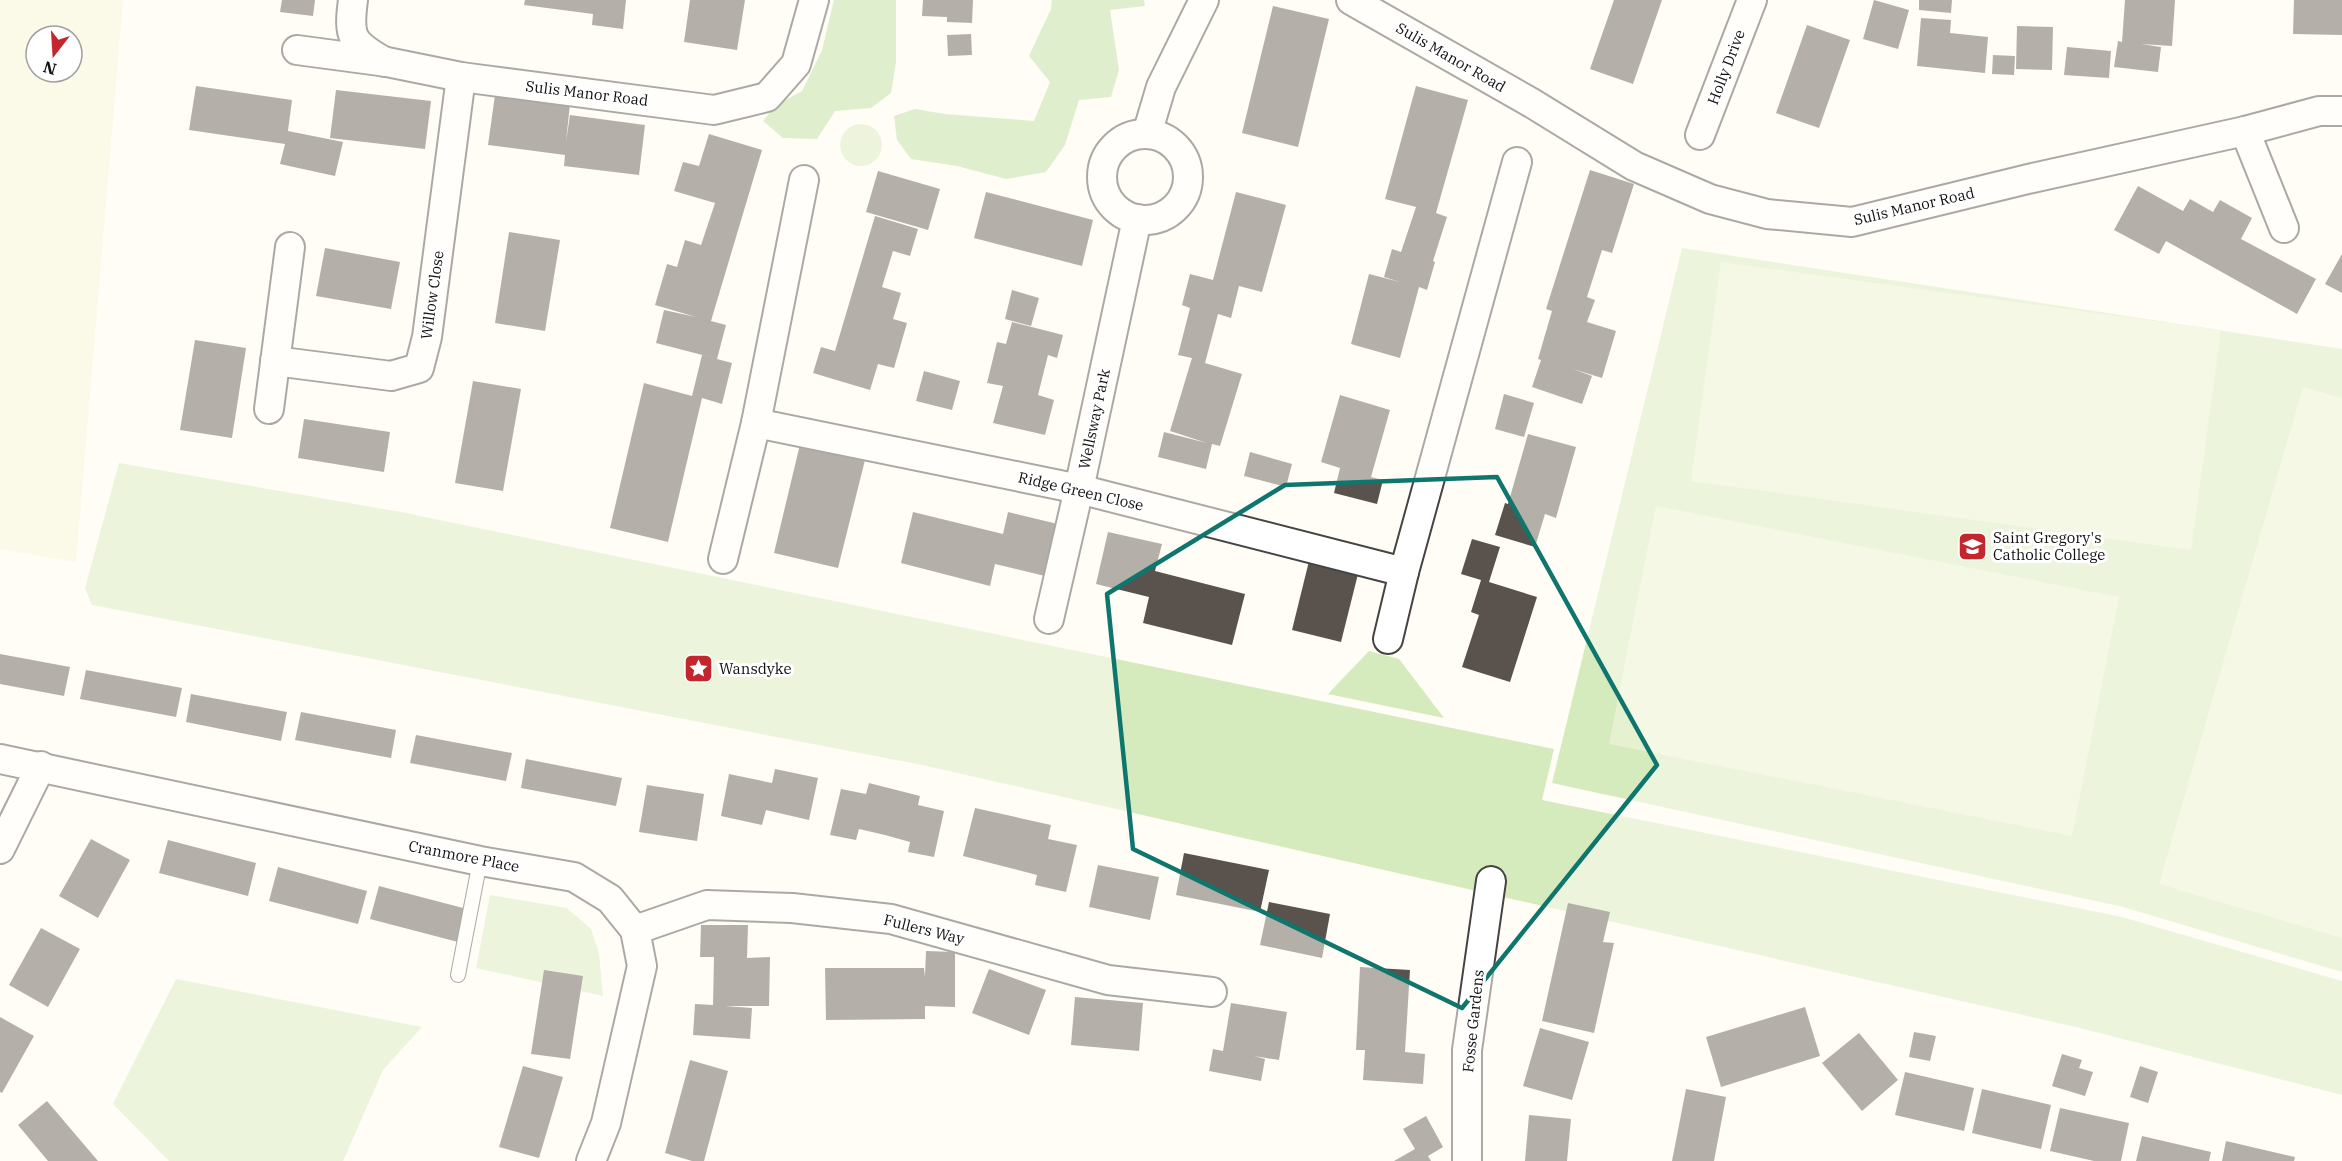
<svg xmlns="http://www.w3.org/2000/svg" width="2342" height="1161" font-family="'IBM Plex Serif',serif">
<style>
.farmland{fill:#f6f3d4;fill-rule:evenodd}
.green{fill:#d5ebbd}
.forest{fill:#b9dc9c}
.pitch{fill:#e6f2cf}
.building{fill:#5a524d}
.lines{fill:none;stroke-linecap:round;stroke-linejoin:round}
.lane-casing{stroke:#444;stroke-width:16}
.street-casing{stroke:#444;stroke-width:32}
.lane{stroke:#fff;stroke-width:14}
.street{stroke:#fff;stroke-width:28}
.marked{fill:none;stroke:#0f766e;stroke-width:4.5;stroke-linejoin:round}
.labels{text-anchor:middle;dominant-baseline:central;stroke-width:6;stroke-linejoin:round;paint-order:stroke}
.street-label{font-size:15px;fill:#111;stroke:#fff}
.poi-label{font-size:15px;fill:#111;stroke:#fff;text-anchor:start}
</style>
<rect width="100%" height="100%" fill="#fffdf5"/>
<!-- farmland -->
<path class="farmland" d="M 0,0 L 123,0 L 76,562 L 0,549 ZM 36,36 L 72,36 L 72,72 L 36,72 Z"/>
<!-- green -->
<g class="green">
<circle cx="861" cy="145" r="21"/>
<polygon points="1682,248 2342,349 2342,972 2123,907 1552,783"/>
<polygon points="119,463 401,512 1554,749 1542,800 2122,917 2342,981 2342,1095 2080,1028 922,765 92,605 85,588"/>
<polygon points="1369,651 1399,659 1444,718 1328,694"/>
<polygon points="490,895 567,908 591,929 599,953 603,996 476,968"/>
<polygon points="176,979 422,1027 383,1070 343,1161 169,1161 113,1104"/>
</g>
<!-- forest -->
<g class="forest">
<polygon points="834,0 896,0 896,62 891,93 871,108 835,111 817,139 783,138 763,121 776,105 802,91 822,50"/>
<polygon points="1052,0 1144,0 1145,6 1110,10 1119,70 1111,97 1079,100 1065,145 1046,172 1006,179 957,166 911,159 897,140 894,116 915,109 945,114 1034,121 1050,82 1029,56 1051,9"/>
</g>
<!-- pitch -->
<g class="pitch">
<polygon points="1721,262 2221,330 2191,550 1691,481"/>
<polygon points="2303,387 2342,398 2342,938 2159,884"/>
<polygon points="1656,506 2119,597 2072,836 1609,744"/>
</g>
<!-- building -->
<g class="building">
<polygon points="282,0 315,0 313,16 280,12"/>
<polygon points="525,0 626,0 623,29 592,25 593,14 524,5"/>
<polygon points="690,0 745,0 737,50 684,42"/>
<polygon points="923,0 973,0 972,23 947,22 947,17 922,16"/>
<polygon points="1614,0 1662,0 1633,84 1590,69"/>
<polygon points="1874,0 1909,10 1898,49 1863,39"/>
<polygon points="1919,0 1952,0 1951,13 1919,10"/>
<polygon points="2125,0 2175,0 2172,46 2141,44 2161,47 2158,72 2114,67 2118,41 2122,42"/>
<polygon points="2294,0 2342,0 2342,35 2293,34"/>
<polygon points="1273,6 1329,19 1298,147 1242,133"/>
<polygon points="1921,18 1951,20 1950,33 1988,37 1985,73 1917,66"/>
<polygon points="1807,25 1850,40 1819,128 1776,113"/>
<polygon points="2017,26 2053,27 2052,70 2016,69"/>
<polygon points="971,34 972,55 948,56 947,35"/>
<polygon points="2067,47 2111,51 2109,78 2064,75"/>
<polygon points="1993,55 2015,56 2014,75 1992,74"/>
<polygon points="196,86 292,100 288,131 343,142 335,176 280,164 285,144 189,130"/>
<polygon points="1416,86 1468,100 1436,213 1447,217 1433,261 1435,262 1427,290 1419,287 1400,358 1351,344 1369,274 1400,282 1384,277 1392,249 1401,252 1416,207 1385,199"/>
<polygon points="336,90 431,101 425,149 330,138"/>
<polygon points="495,95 570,104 566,142 570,115 645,125 639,175 564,166 565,155 488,145"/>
<polygon points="709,134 762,150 711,321 726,325 717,359 732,363 722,404 702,398 668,542 610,528 644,383 692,396 702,355 714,358 656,343 664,310 696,317 655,305 667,264 677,267 685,240 701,245 715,203 674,191 683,162 699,166"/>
<polygon points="1590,170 1634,184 1612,253 1602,250 1587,297 1595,300 1587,322 1616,331 1602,378 1573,369 1592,376 1582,404 1532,387 1541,360 1538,359 1552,311 1546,309"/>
<polygon points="878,171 940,189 928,230 866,212"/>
<polygon points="2138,186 2183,211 2190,199 2213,212 2220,200 2252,218 2241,239 2316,279 2297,314 2166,241 2159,254 2114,230"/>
<polygon points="986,192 1093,220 1082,266 974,238"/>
<polygon points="1236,192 1286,205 1262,292 1239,286 1231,318 1218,314 1205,363 1242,374 1220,446 1212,444 1206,469 1158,457 1164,432 1207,443 1170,431 1192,358 1178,355 1190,308 1182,305 1190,274 1213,280"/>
<polygon points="875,216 918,229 910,256 893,251 882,287 901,293 893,319 907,323 894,368 878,364 870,390 813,373 821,347 835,351"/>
<polygon points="509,232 560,240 545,331 495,323"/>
<polygon points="325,248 400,262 391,309 316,296"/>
<polygon points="2342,254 2342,293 2325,284"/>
<polygon points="1012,290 1039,298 1031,326 1005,319"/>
<polygon points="1012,322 1063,335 1057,358 1048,355 1038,395 1054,400 1045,435 993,423 1003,386 987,383 997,342 1006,344"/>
<polygon points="195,340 246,348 232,438 180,430"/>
<polygon points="924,371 960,381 952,410 916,401"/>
<polygon points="473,381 521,389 503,491 455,483"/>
<polygon points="1504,394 1534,403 1524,437 1495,429"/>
<polygon points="1340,395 1390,410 1371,477 1383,480 1377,504 1334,493 1340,468 1321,462"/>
<polygon points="304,419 390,432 384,472 298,458"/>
<polygon points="1528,434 1576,447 1556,518 1545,514 1535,547 1495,535 1505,503 1508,504"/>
<polygon points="802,436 867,452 838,568 774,553"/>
<polygon points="1250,452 1292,464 1286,487 1244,476"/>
<polygon points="913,512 1003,534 1008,512 1062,525 1049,577 995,564 990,586 901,563"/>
<polygon points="1108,532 1162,544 1155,571 1245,594 1232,645 1143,623 1149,597 1096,584"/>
<polygon points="1472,539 1500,547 1489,582 1537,597 1510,682 1462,667 1479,615 1471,612 1481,580 1461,574"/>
<polygon points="1310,557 1359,570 1341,642 1292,630"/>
<polygon points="0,654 70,667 64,696 0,684"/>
<polygon points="86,670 182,688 176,717 80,699"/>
<polygon points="191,694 287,712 281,741 186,722"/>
<polygon points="301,712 396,730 391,758 295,740"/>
<polygon points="416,735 512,753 506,781 410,763"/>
<polygon points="526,759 622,778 616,806 521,788"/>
<polygon points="775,769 818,778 809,820 766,810 762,825 721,816 729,774 772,783"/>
<polygon points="869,783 920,796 918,805 944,811 934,857 908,852 910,842 885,835 859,829 856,840 830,835 841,789 866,794"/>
<polygon points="647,785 704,794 697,841 639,832"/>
<polygon points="975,808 1051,825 1048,839 1077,845 1066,892 1035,885 1037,875 963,856"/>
<polygon points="91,839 130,860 98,918 59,896"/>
<polygon points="168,840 256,863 248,896 159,873"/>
<polygon points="1184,853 1269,870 1260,912 1176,895"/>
<polygon points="1098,865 1159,877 1150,920 1089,907"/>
<polygon points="278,867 367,891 358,924 269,901"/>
<polygon points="379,886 467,909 458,942 370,919"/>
<polygon points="1269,902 1330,914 1322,958 1260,945"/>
<polygon points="1568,903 1610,912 1603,942 1614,943 1594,1033 1542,1021"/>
<polygon points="701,925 748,925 747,958 770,957 769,1006 725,1006 752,1008 750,1039 693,1035 695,1004 713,1005 714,957 700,957"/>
<polygon points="41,928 80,949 48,1007 9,985"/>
<polygon points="926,951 955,952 955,1007 925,1006 925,1019 826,1020 825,968 924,968 925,977"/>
<polygon points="1360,967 1410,970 1405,1052 1425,1054 1423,1084 1363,1080 1365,1050 1356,1050"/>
<polygon points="989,969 1046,990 1029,1035 972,1013"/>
<polygon points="544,970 583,976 570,1059 531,1054"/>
<polygon points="1075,997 1143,1003 1139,1051 1071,1045"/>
<polygon points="1231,1003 1287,1012 1279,1060 1254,1056 1265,1059 1261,1081 1209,1071 1213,1049 1223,1051"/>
<polygon points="1805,1007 1820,1056 1721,1087 1706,1037"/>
<polygon points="0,1017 34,1036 2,1093 0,1092"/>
<polygon points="1540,1028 1589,1042 1572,1100 1523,1086"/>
<polygon points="1914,1032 1936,1036 1930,1061 1909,1057"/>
<polygon points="1859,1033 1898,1080 1862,1111 1822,1063"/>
<polygon points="2062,1054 2082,1060 2079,1068 2093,1072 2085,1096 2052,1086"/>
<polygon points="690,1060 728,1071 704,1161 692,1161 665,1153"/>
<polygon points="523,1066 563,1077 539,1158 499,1147"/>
<polygon points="2140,1066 2158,1072 2148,1103 2130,1097"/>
<polygon points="1905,1072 1974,1088 1964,1131 1895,1115"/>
<polygon points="1686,1089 1726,1097 1714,1161 1672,1161"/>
<polygon points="1982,1089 2051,1105 2041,1149 1972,1133"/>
<polygon points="47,1101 75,1134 98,1161 48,1161 18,1125"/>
<polygon points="2060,1108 2129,1123 2121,1161 2094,1161 2050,1151"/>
<polygon points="1529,1115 1571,1119 1567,1161 1525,1161"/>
<polygon points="1426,1116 1443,1147 1428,1156 1431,1161 1394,1161 1415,1149 1403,1129"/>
<polygon points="2142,1136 2211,1152 2209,1161 2136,1161"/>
<polygon points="2226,1141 2295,1157 2294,1161 2222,1161"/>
</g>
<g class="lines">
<defs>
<polyline id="lane" points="458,975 480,861"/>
<g id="street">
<path d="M 353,0 C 348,37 351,43 385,62"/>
<polyline points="1351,0 1530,102 1634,166 1710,199 1767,214 1852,222 2028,179 2245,131 2319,111 2342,111"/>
<polyline points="297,50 387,62 461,77 714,110 767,97 796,64 814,0"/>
<polyline points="2245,131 2284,228"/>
<polyline points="1147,134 1161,87 1204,0"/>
<circle cx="1145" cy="177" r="43"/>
<polyline points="1700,135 1752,0"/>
<polyline points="275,361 391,376 419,368 427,337 461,77"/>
<polyline points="269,409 290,247"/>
<polyline points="756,423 1079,489 1404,572"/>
<polyline points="723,559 756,423 804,180"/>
<polyline points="1049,619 1079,489 1137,219"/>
<polyline points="1388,639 1404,572 1517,162"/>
<polyline points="0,759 480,861 574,877 610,899 635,930 642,966 606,1123 591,1161"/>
<polyline points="0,849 41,766"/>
<polyline points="635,930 707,905 792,908 891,919 1108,980 1212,992"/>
<polyline points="1467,1161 1467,1050 1491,881"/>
</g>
</defs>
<!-- lane casing -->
<use href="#lane" class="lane-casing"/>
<!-- street casing -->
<use href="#street" class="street-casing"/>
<!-- lane -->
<use href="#lane" class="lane"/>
<!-- street -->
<use href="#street" class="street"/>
</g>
<!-- marked area -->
<path d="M0 0H2342V1161H0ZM 1497,477 L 1657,765 L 1462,1008 L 1133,849 L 1107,594 L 1285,485 Z" fill="#fffdf5" fill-opacity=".55" fill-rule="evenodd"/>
<path class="marked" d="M 1497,477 L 1657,765 L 1462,1008 L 1133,849 L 1107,594 L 1285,485 Z"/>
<!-- icons -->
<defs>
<symbol id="school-square" viewBox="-11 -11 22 22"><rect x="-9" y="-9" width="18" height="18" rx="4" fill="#c4262e" stroke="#fff"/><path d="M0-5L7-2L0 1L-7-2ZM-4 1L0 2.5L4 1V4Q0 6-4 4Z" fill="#fff"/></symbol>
<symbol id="sight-square" viewBox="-11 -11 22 22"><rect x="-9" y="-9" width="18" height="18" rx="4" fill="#c4262e" stroke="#fff"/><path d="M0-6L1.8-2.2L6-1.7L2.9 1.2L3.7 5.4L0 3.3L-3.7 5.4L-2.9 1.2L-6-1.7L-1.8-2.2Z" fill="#fff"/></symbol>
</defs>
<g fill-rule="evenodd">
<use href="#school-square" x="1956" y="530" width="33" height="33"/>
<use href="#sight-square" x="682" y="652" width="33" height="33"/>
</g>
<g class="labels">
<!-- street labels -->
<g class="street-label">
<text transform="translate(1451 57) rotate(30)">Sulis Manor Road</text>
<text transform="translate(1726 67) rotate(-69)">Holly Drive</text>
<text transform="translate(587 93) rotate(7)">Sulis Manor Road</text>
<text transform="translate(1914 206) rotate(-13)">Sulis Manor Road</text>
<text transform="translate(432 295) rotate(-82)">Willow Close</text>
<text transform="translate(1094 419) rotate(-78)">Wellsway Park</text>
<text transform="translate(1081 491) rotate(13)">Ridge Green Close</text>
<text transform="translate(464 856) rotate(11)">Cranmore Place</text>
<text transform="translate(924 929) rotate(14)">Fullers Way</text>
<text transform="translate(1473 1021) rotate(-84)">Fosse Gardens</text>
</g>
<!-- poi labels -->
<g class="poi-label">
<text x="1993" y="537">Saint Gregory's<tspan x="1993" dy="17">Catholic College</tspan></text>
<text x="719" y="668">Wansdyke</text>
</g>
</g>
<!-- north arrow -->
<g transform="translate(54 54) rotate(197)"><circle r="28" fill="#ffffff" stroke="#a0a0a0" stroke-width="1.5"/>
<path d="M0-4.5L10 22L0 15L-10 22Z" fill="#c4262e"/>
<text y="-9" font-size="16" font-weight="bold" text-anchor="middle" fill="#111111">N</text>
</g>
</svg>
